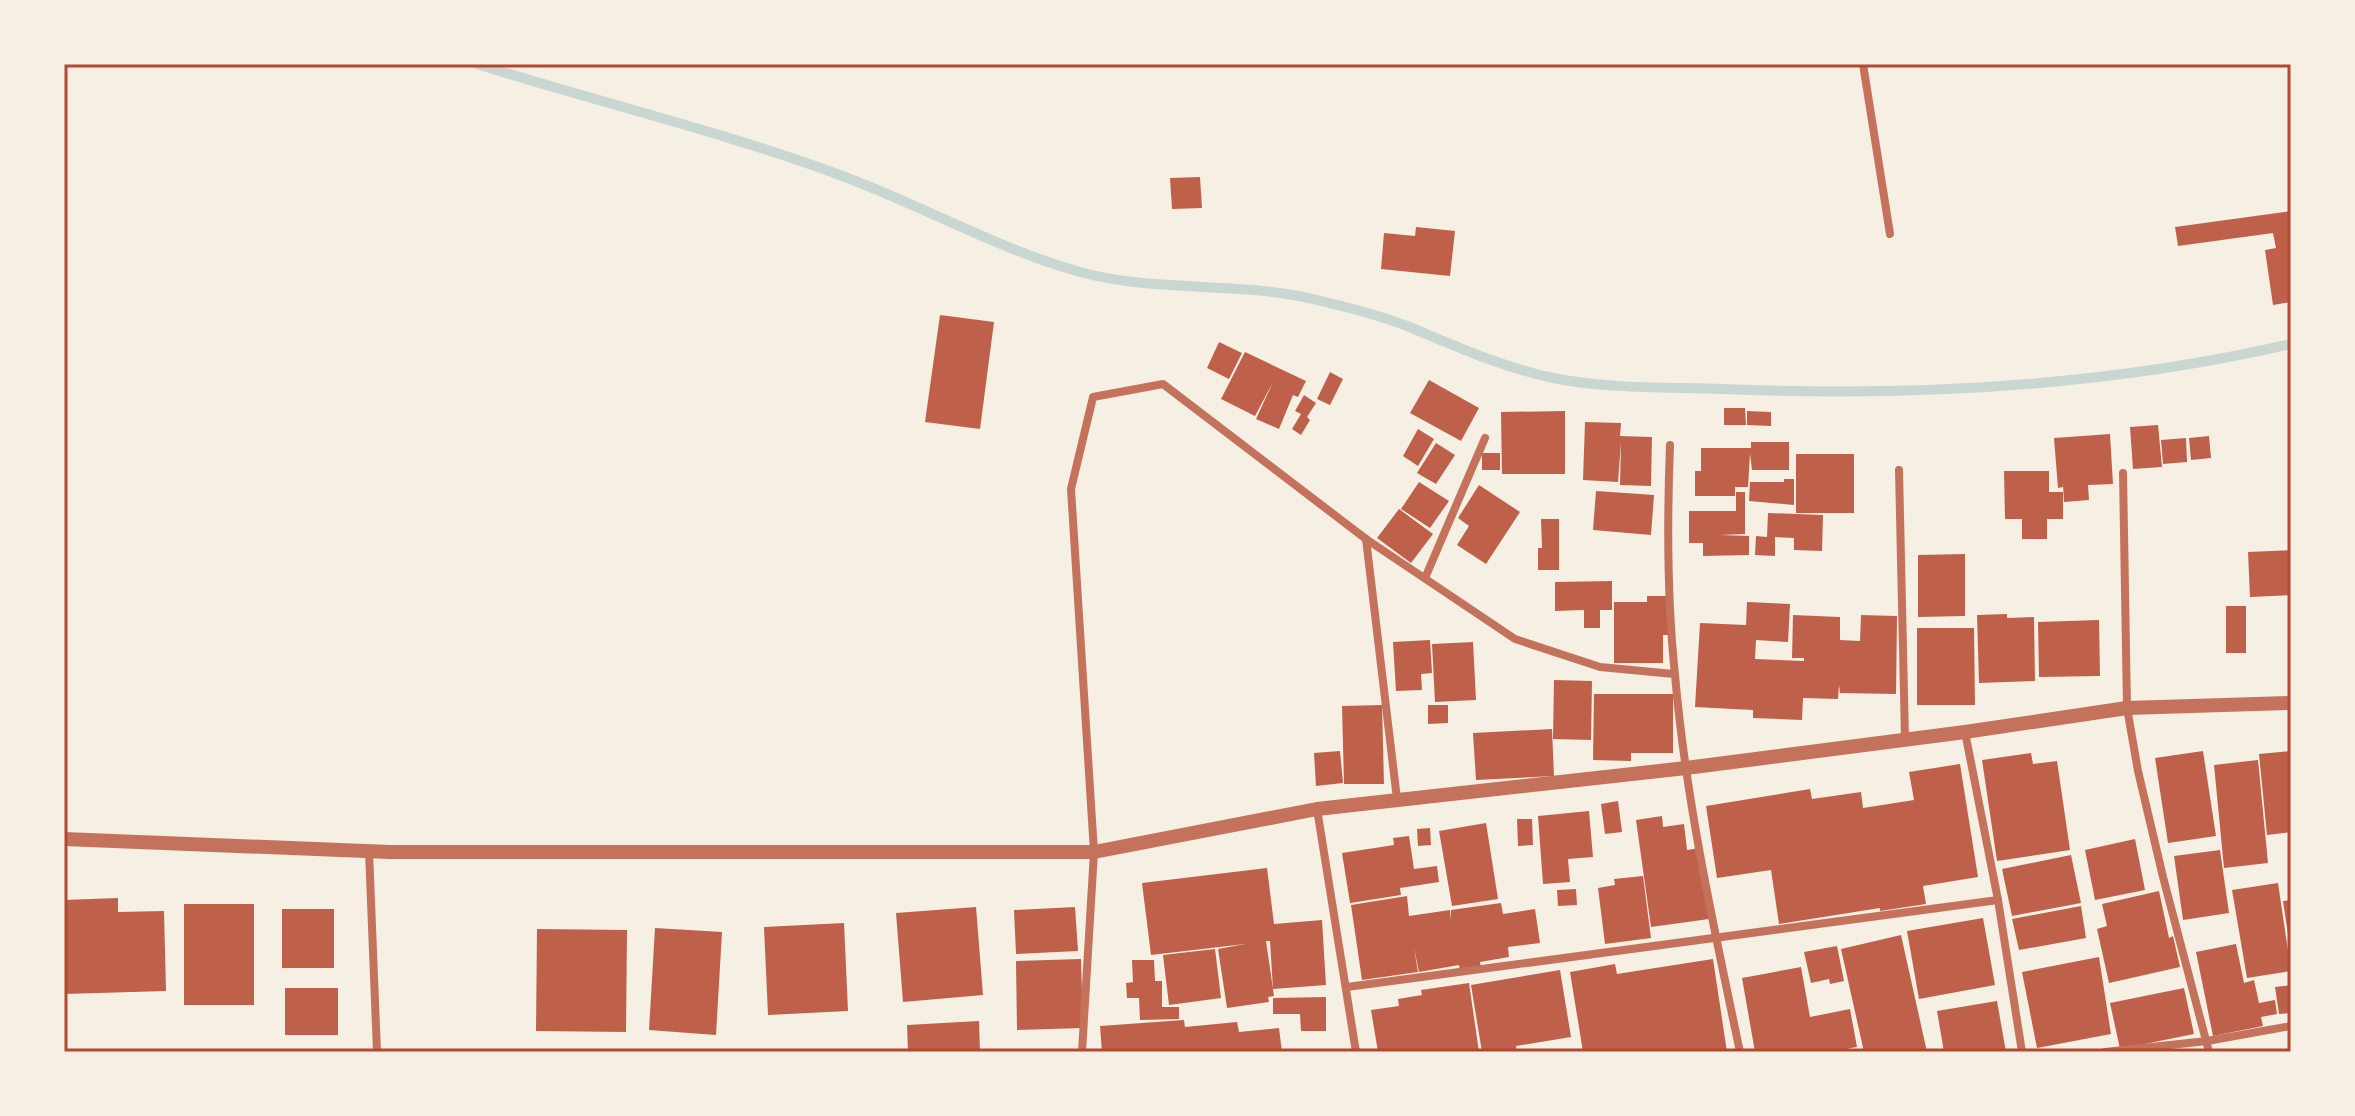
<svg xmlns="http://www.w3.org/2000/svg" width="2355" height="1116" font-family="'PT Sans Narrow',sans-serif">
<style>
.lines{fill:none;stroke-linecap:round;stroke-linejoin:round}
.stream{stroke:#c9d6d2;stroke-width:10}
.building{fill:#bf614a}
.minor{stroke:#c5725c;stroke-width:8}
.tertiary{stroke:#c5725c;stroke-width:14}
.neatline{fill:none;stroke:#b5482f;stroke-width:3}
</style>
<rect width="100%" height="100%" fill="#f6efe4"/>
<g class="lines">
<!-- stream -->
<path class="stream" d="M 477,64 C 600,103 725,132 845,177 C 925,207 998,249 1080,272 C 1157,293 1236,281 1313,299 C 1346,307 1380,315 1412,328 C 1460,348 1502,367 1553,378 C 1609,389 1665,387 1722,389 C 1911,397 2105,387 2291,344"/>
</g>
<!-- building -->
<g class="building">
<polygon points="1200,177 1202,208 1172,209 1170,178"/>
<polygon points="2291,211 2291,302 2273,305 2265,250 2276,248 2273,233 2178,246 2175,227"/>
<polygon points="1416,227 1455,231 1450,276 1381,269 1384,233 1415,236"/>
<polygon points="940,315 994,322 980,429 925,422"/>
<polygon points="1219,342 1242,353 1229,379 1207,368"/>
<polygon points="1245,352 1306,381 1298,397 1293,395 1279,429 1256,419 1273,382 1255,416 1221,399"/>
<polygon points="1330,372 1343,379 1330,405 1317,399"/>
<polygon points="1429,380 1479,408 1461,441 1410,413"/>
<polygon points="1304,395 1316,403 1307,417 1310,420 1301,435 1292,429 1301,414 1295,411"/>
<polygon points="1724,408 1745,408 1746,425 1724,425"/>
<polygon points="1565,411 1565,474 1502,474 1501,412"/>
<polygon points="1747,411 1771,412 1771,426 1747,425"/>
<polygon points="1585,422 1621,423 1620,436 1652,437 1651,486 1620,485 1621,442 1618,482 1583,480"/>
<polygon points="2158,425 2162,467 2133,469 2130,427"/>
<polygon points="1418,429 1434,439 1418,466 1403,456"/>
<polygon points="2110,434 2113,484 2088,485 2089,500 2064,502 2063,484 2063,487 2058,488 2054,438"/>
<polygon points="2209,436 2211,458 2191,460 2189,438"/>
<polygon points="2186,438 2187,462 2163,464 2161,440"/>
<polygon points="1751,442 1789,442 1789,470 1752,470 1750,454 1748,487 1735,487 1735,496 1695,496 1695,471 1701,471 1701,448 1751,448"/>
<polygon points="1436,443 1455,455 1436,484 1417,473"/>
<rect x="1482" y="453" width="18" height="17"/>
<rect x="1796" y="454" width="58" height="59"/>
<polygon points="2004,471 2049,471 2049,492 2063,492 2063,519 2047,519 2047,539 2022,539 2022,519 2005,519"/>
<polygon points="1784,479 1794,479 1794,505 1749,501 1750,482 1784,482"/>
<polygon points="1419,482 1449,501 1430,528 1401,509"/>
<polygon points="1479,485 1520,512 1486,564 1457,545 1469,526 1458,518"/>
<polygon points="1596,491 1654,495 1651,535 1593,530"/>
<polygon points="1736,492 1745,492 1745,534 1720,535 1749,536 1749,555 1703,556 1703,543 1689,543 1689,511 1736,511"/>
<polygon points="1399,509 1433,534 1411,563 1377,538"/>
<polygon points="1768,513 1823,515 1822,551 1794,550 1794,538 1775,537 1775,556 1755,555 1756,536 1767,537"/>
<polygon points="1541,519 1559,519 1559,570 1538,570 1538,548 1542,548"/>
<polygon points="2291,550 2291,595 2250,597 2248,552"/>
<polygon points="1965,554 1965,616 1918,617 1918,555"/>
<polygon points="1612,581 1612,610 1600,610 1600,628 1584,628 1584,610 1555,611 1555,582"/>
<polygon points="1647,596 1668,596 1668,635 1663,635 1663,663 1614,663 1614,602 1647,602"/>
<polygon points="1747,602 1790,604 1788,642 1756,640 1755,659 1804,661 1804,658 1792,658 1793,615 1840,617 1840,640 1860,641 1861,615 1897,616 1896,694 1840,693 1839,685 1838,699 1803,698 1802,720 1753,718 1753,710 1695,707 1700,623 1746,625"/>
<rect x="2226" y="606" width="20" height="47"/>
<polygon points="2007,614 2007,618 2034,617 2035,681 1979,683 1977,615"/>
<polygon points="2099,620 2100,676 2039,677 2038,622"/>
<polygon points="1917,628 1974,628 1975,705 1917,705"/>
<polygon points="1430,640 1432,673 1421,674 1422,690 1396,691 1393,642"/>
<polygon points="1473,642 1476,700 1435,702 1432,644"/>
<polygon points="1554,680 1592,681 1591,740 1553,739"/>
<polygon points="1594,694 1673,694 1673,753 1631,753 1631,761 1593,760"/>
<polygon points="1382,705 1384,784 1344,784 1342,706"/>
<polygon points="1428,705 1448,705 1448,723 1428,724"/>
<polygon points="1552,729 1554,776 1476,780 1473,733"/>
<polygon points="1340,751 1343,783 1316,786 1314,753"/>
<polygon points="2203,751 2216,836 2168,843 2155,758"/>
<polygon points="2291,751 2291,832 2267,835 2259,754"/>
<polygon points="2031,753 2033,764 2057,761 2070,850 1997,861 1982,760"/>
<polygon points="2258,760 2268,863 2224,868 2214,765"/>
<polygon points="1960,764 1978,877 1923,886 1926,904 1880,911 1880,908 1779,924 1771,870 1717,878 1706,806 1810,789 1812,799 1861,792 1863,808 1914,800 1909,772"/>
<polygon points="1618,801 1622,832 1605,834 1601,804"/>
<polygon points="1589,811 1593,857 1568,859 1570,882 1543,884 1538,816"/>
<polygon points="1662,816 1663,827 1684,824 1687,850 1699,848 1709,919 1651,927 1636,820"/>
<polygon points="1517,819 1532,819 1533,845 1518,846"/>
<polygon points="1486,823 1498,899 1452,906 1439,831"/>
<polygon points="1430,828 1431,845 1418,846 1417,829"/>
<polygon points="1409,836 1414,869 1437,866 1439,882 1400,888 1401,895 1350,903 1342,853 1394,845 1393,838"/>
<polygon points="2135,839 2145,890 2095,900 2085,850"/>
<polygon points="2220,850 2229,913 2183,920 2174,856"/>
<polygon points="2071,855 2081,903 2012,916 2002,869"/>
<polygon points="1267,868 1274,924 1322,920 1326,985 1273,989 1270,941 1266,941 1274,996 1268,997 1269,1002 1227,1008 1218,949 1245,944 1151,955 1142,883"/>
<polygon points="1643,876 1651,938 1605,944 1598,888 1615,885 1614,879"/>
<polygon points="2278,883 2291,971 2247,978 2232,890"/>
<polygon points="1576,889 1577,905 1558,906 1557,890"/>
<polygon points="2159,891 2169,938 2173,936 2180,967 2109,983 2097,929 2107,926 2102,904"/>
<polygon points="1407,896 1409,916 1450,910 1451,921 1451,910 1501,903 1503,914 1535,909 1540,943 1508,947 1509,957 1480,962 1481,968 1460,971 1459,965 1419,972 1414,948 1418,972 1362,980 1351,905"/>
<polygon points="118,898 118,912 164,911 166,991 64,994 64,900"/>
<polygon points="2291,900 2291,941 2289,941 2283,901"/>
<rect x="184" y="904" width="70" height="101"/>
<polygon points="2081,906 2086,938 2019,950 2012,919"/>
<polygon points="976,907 983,995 903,1002 896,913"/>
<polygon points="1075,907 1078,951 1016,954 1014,910"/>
<rect x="282" y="909" width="52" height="59"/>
<polygon points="1983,918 1995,985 1919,999 1907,931"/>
<polygon points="844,923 848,1011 768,1015 764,927"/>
<polygon points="655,928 722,932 716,1035 649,1030"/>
<polygon points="537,929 627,930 626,1032 536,1031"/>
<polygon points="1901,935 1927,1052 1864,1052 1841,949"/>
<polygon points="2236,944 2244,983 2254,980 2259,1003 2275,1000 2277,1014 2261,1017 2263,1026 2213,1036 2196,952"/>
<polygon points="1837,946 1844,981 1830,984 1829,979 1811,983 1804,952"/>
<polygon points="1215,949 1221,998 1169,1005 1163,955"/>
<polygon points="2099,957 2111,1034 2037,1048 2022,972"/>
<polygon points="1081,959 1083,1028 1017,1030 1016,961"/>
<polygon points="1713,959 1727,1052 1583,1052 1570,972 1615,964 1617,974"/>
<polygon points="1132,960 1154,960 1155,981 1162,981 1162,1007 1179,1007 1179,1019 1140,1020 1139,998 1127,998 1126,983 1133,982"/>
<polygon points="1801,967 1810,1017 1850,1009 1857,1047 1830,1052 1755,1052 1742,978"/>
<polygon points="1560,970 1571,1037 1516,1046 1517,1052 1496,1052 1495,1050 1482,1052 1471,985"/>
<polygon points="1469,983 1479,1052 1378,1052 1371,1010 1399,1006 1398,999 1422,995 1421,990"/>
<polygon points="2291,985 2291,1013 2279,1014 2275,987"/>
<rect x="285" y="988" width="53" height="47"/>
<polygon points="2184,988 2194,1034 2120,1049 2110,1003"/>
<polygon points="1326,997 1326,1031 1301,1031 1300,1014 1273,1014 1273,998"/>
<polygon points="1997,1001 2006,1052 1944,1052 1937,1011"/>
<polygon points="1184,1020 1185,1027 1237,1022 1239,1032 1279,1028 1282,1052 1102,1052 1100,1026"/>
<polygon points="979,1021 980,1052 908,1052 907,1025"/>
</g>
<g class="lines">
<!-- minor -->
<g class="minor">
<polyline points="1863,64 1890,234"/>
<path d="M 1670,445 C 1667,521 1667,599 1675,675 C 1686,802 1714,928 1740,1052"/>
<polyline points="1899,470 1905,739"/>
<polyline points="2123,473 2127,708 2138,771 2163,877 2209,1052"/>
<polyline points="1366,539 1397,799"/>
<polyline points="1425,578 1485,438"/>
<polyline points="1965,732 1998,900 2022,1052"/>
<polyline points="1317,809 1356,1052"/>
<polyline points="369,851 377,1052"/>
<polyline points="1347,987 1998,900"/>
<polyline points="1082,1052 1094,852 1071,489 1093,397 1163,384 1366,539 1515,639 1600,667 1674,674"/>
<polyline points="2105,1052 2207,1041 2291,1026"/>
</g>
<!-- tertiary -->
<polyline class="tertiary" points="64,839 390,852 1094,852 1317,809 1686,768 1965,732 2127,708 2291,703"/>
</g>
<!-- border -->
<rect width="2355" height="1116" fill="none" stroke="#f6efe4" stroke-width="132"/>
<rect x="66" y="66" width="2223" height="984" class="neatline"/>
</svg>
